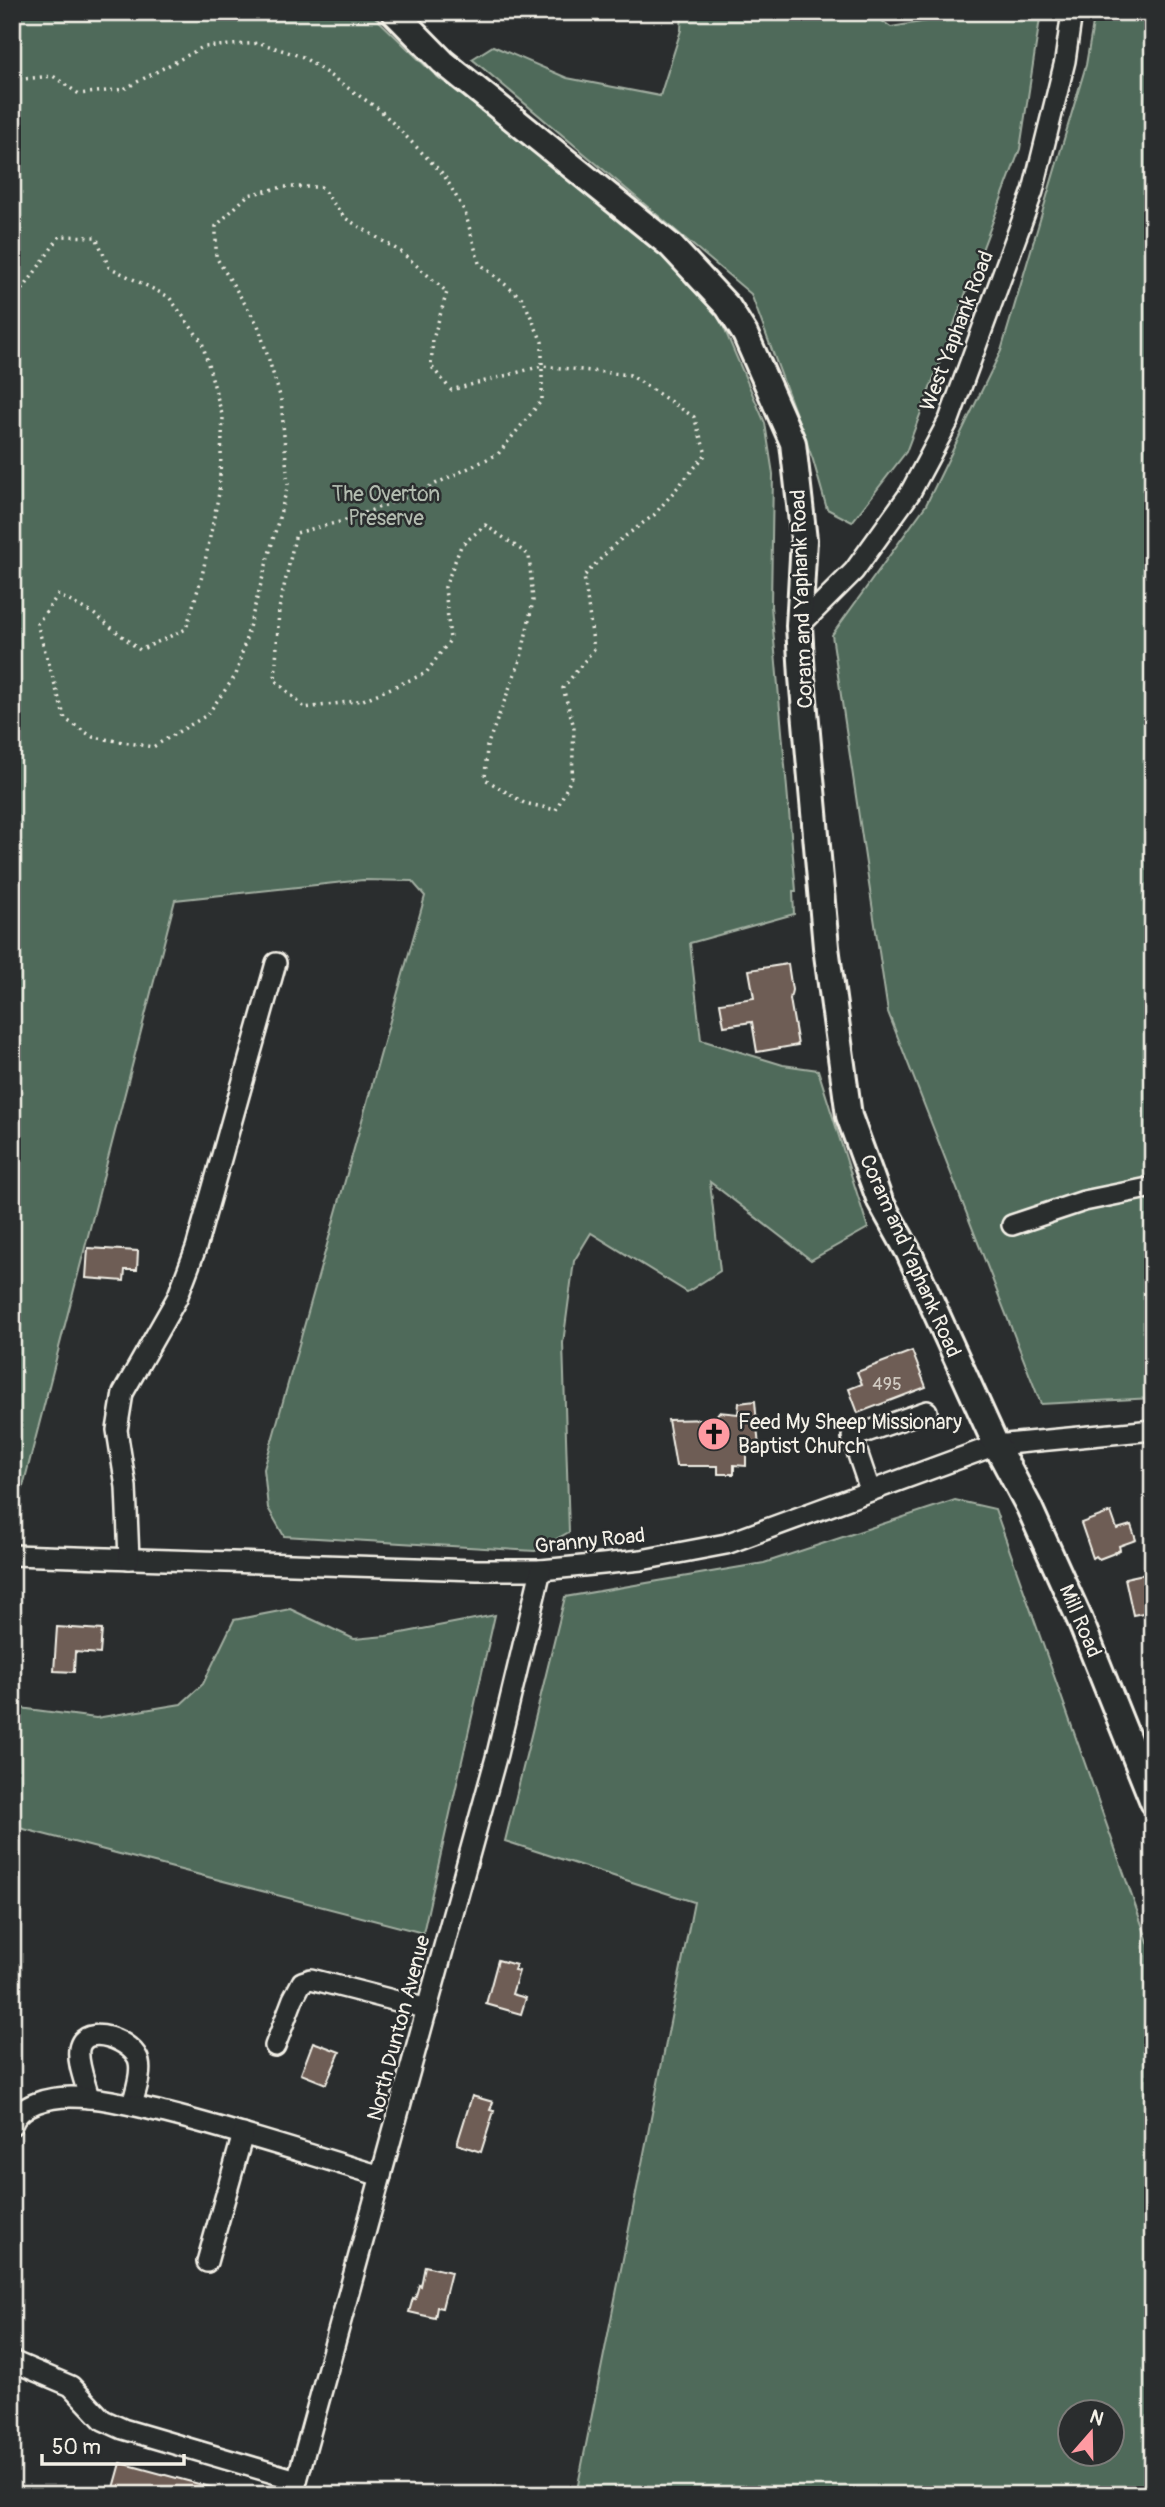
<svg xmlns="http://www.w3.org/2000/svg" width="1165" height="2507" font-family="Pangolin,sans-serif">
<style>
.green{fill:#4f6a5a;stroke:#a2aea1;stroke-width:2;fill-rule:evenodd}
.building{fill:#6e5d55;stroke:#f4f1e8;stroke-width:2}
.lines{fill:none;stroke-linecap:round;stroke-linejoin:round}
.minor-casing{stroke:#f4f1e8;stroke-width:24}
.major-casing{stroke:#f4f1e8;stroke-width:30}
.path{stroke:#f4f1e8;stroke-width:3.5;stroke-dasharray:2 5;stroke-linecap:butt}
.minor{stroke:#2a2d2e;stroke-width:19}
.major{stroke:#2a2d2e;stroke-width:24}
.labels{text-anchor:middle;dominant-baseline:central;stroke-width:5;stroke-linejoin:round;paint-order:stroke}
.number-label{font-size:18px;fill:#d2ccc3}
.street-label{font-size:21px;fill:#f4f1e8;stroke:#2a2d2e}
.park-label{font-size:21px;fill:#b2bbaf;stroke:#2a2d2e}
.poi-label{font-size:21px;fill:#f4f1e8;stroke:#2a2d2e;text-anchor:start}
</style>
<rect width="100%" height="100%" fill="#2a2d2e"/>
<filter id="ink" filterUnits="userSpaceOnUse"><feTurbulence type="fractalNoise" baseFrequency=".0143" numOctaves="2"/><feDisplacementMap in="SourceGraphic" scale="14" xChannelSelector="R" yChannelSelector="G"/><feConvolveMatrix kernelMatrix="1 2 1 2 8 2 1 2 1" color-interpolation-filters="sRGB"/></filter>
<g filter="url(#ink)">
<!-- green -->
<g class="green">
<polygon points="12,12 370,12 435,75 631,223 715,307 765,423 773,474 771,606 796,891 793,891 794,914 690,943 701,1040 783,1065 818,1070 868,1228 811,1260 710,1182 720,1271 687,1292 591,1233 574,1261 563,1343 569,1532 535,1551 284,1536 268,1508 264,1469 425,896 412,881 363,880 175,900 12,1529"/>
<polygon points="682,12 869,12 891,27 983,12 1041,12 1020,149 906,452 852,522 827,509 813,460 751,294 472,59 493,46 567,78 660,96 681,30"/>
<polygon points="1095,12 1153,12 1153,1398 1041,1404 888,1012 832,635 926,505 1001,351 1086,65"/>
<path d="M 955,1500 L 995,1509 L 1153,1956 L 1153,2495 L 576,2495 L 694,1902 L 505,1841 L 565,1597 L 764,1563 ZM 1112,2412 L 1112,2454 L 1070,2454 L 1070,2412 Z"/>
<polygon points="290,1609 354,1639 386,1636 495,1615 423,1933 12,1826 12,1707 96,1718 181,1704 203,1684 234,1620"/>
</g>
<!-- building -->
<g class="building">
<polygon points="788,964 792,990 790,999 798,1045 757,1052 752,1022 724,1026 720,1003 754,998 749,970"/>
<polygon points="88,1248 138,1251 137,1270 125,1270 124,1281 86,1278"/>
<polygon points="912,1351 926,1387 858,1413 849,1389 862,1384 857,1372"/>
<polygon points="755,1401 759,1448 746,1448 746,1466 734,1465 734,1474 718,1474 718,1466 676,1466 668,1420 714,1419 719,1412 738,1414 739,1403"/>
<polygon points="1111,1512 1117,1529 1131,1525 1136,1540 1119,1546 1120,1550 1112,1554 1099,1559 1096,1556 1093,1558 1081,1523"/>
<polygon points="1153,1572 1153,1611 1133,1615 1125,1578"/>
<polygon points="57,1627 102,1630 100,1654 75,1652 74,1672 54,1671"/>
<polygon points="498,1960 516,1965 514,1970 519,1971 512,1994 526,1998 521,2014 486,2004"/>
<polygon points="313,2042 340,2052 326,2084 301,2074"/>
<polygon points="472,2096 493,2102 490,2110 494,2111 481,2152 457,2144"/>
<polygon points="425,2266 451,2272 442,2308 437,2307 435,2318 409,2312 413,2298 415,2299 419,2285 421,2286"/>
<polygon points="121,2463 221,2490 220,2495 112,2495"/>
</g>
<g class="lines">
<defs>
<g id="minor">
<polyline points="799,626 854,571 910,493 949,420 1033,191 1065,61 1072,12"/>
<polyline points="1012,1225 1084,1201 1153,1187"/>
<polyline points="870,1490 852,1437 927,1411"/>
<polyline points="12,1555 477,1570 541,1570 603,1564 641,1560 726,1544 996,1445 1153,1430"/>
<polyline points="129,1559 126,1487 117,1430 123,1393 177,1298 196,1248 276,963"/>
<polyline points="275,2046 293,1999 302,1982 311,1979 428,2009"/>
<path d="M 89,2098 C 86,2084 77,2064 79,2049 C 84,2021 135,2041 139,2062 C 142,2075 135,2092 132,2105"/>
<path d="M 12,2125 C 20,2103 50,2097 71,2097 C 103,2097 135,2106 166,2113 C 238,2131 310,2155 381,2176"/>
<polyline points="207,2262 243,2134"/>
<polyline points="12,2361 71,2386 103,2420 123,2429 297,2480"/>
<polyline points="293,2495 497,1754 541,1570"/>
</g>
<polyline id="major" points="394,12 443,62 671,246 728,307 745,334 793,443 804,540 799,626 802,677 826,947 849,1116 880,1201 909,1253 996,1445 1029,1507 1080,1620 1153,1802"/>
</defs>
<!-- minor casing -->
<use href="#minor" class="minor-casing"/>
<!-- major casing -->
<use href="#major" class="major-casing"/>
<!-- path -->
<polyline class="path" points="12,80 53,76 79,94 124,89 203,47 260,43 303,57 380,110 444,175 465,212 479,263 523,299 542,342 542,400 498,454 412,495 343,521 296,533 279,609 275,680 305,708 363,700 426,673 450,640 445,587 461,546 485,525 529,555 533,601 521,658 487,746 485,779 524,803 556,810 572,777 574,727 563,688 594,649 584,576 616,543 654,515 706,454 694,417 630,375 542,366 451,390 431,366 433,339 447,292 401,252 345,218 321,187 283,187 248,195 216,226 216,257 258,325 281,399 288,485 236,675 207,715 153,747 93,737 65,719 37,624 58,595 94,614 140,650 186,629 202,576 219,493 223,418 202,342 169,297 109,267 96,237 60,236 12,305"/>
<!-- minor -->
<use href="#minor" class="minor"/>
<!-- major -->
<use href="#major" class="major"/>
</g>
</g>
<!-- icons -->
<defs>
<symbol id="church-disc" viewBox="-11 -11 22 22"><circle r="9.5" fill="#ff9aa2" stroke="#2a2d2e"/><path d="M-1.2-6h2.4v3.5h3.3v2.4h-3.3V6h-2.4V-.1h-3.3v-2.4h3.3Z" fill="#111"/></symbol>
</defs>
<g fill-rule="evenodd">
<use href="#church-disc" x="695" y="1415" width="38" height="38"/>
</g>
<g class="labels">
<!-- number labels -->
<g class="number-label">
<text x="887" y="1384">495</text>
</g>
<!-- street labels -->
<g class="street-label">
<text transform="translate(957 331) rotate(-69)">West Yaphank Road</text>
<text transform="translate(802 599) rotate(-92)">Coram and Yaphank Road</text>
<text transform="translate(910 1256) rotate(66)">Coram and Yaphank Road</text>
<text transform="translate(590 1541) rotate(-6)">Granny Road</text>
<text transform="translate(1080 1621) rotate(67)">Mill Road</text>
<text transform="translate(399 2028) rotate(-75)">North Dunton Avenue</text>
</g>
<!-- park labels -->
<g class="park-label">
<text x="386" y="494">The Overton<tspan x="386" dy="24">Preserve</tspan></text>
</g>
<!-- poi labels -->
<g class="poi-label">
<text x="738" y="1422">Feed My Sheep Missionary<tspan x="738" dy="24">Baptist Church</tspan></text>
</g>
</g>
<!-- margin -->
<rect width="1165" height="2507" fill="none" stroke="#2a2d2e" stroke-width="42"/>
<rect x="21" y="21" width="1123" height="2465" fill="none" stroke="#f4f1e8" stroke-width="2.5" filter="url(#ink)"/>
<!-- north arrow -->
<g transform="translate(1091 2433) rotate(20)"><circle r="33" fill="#2a2d2e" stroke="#7b7b78" stroke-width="2"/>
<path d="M0-5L12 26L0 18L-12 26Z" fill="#ff9aa2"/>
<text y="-10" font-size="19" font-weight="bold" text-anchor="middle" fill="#f4f1e8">N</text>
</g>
<!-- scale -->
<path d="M42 2454v10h142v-10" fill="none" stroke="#f4f1e8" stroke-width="3.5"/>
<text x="52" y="2454" font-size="21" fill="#f4f1e8" stroke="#2a2d2e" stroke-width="5" paint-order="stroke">50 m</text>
</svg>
